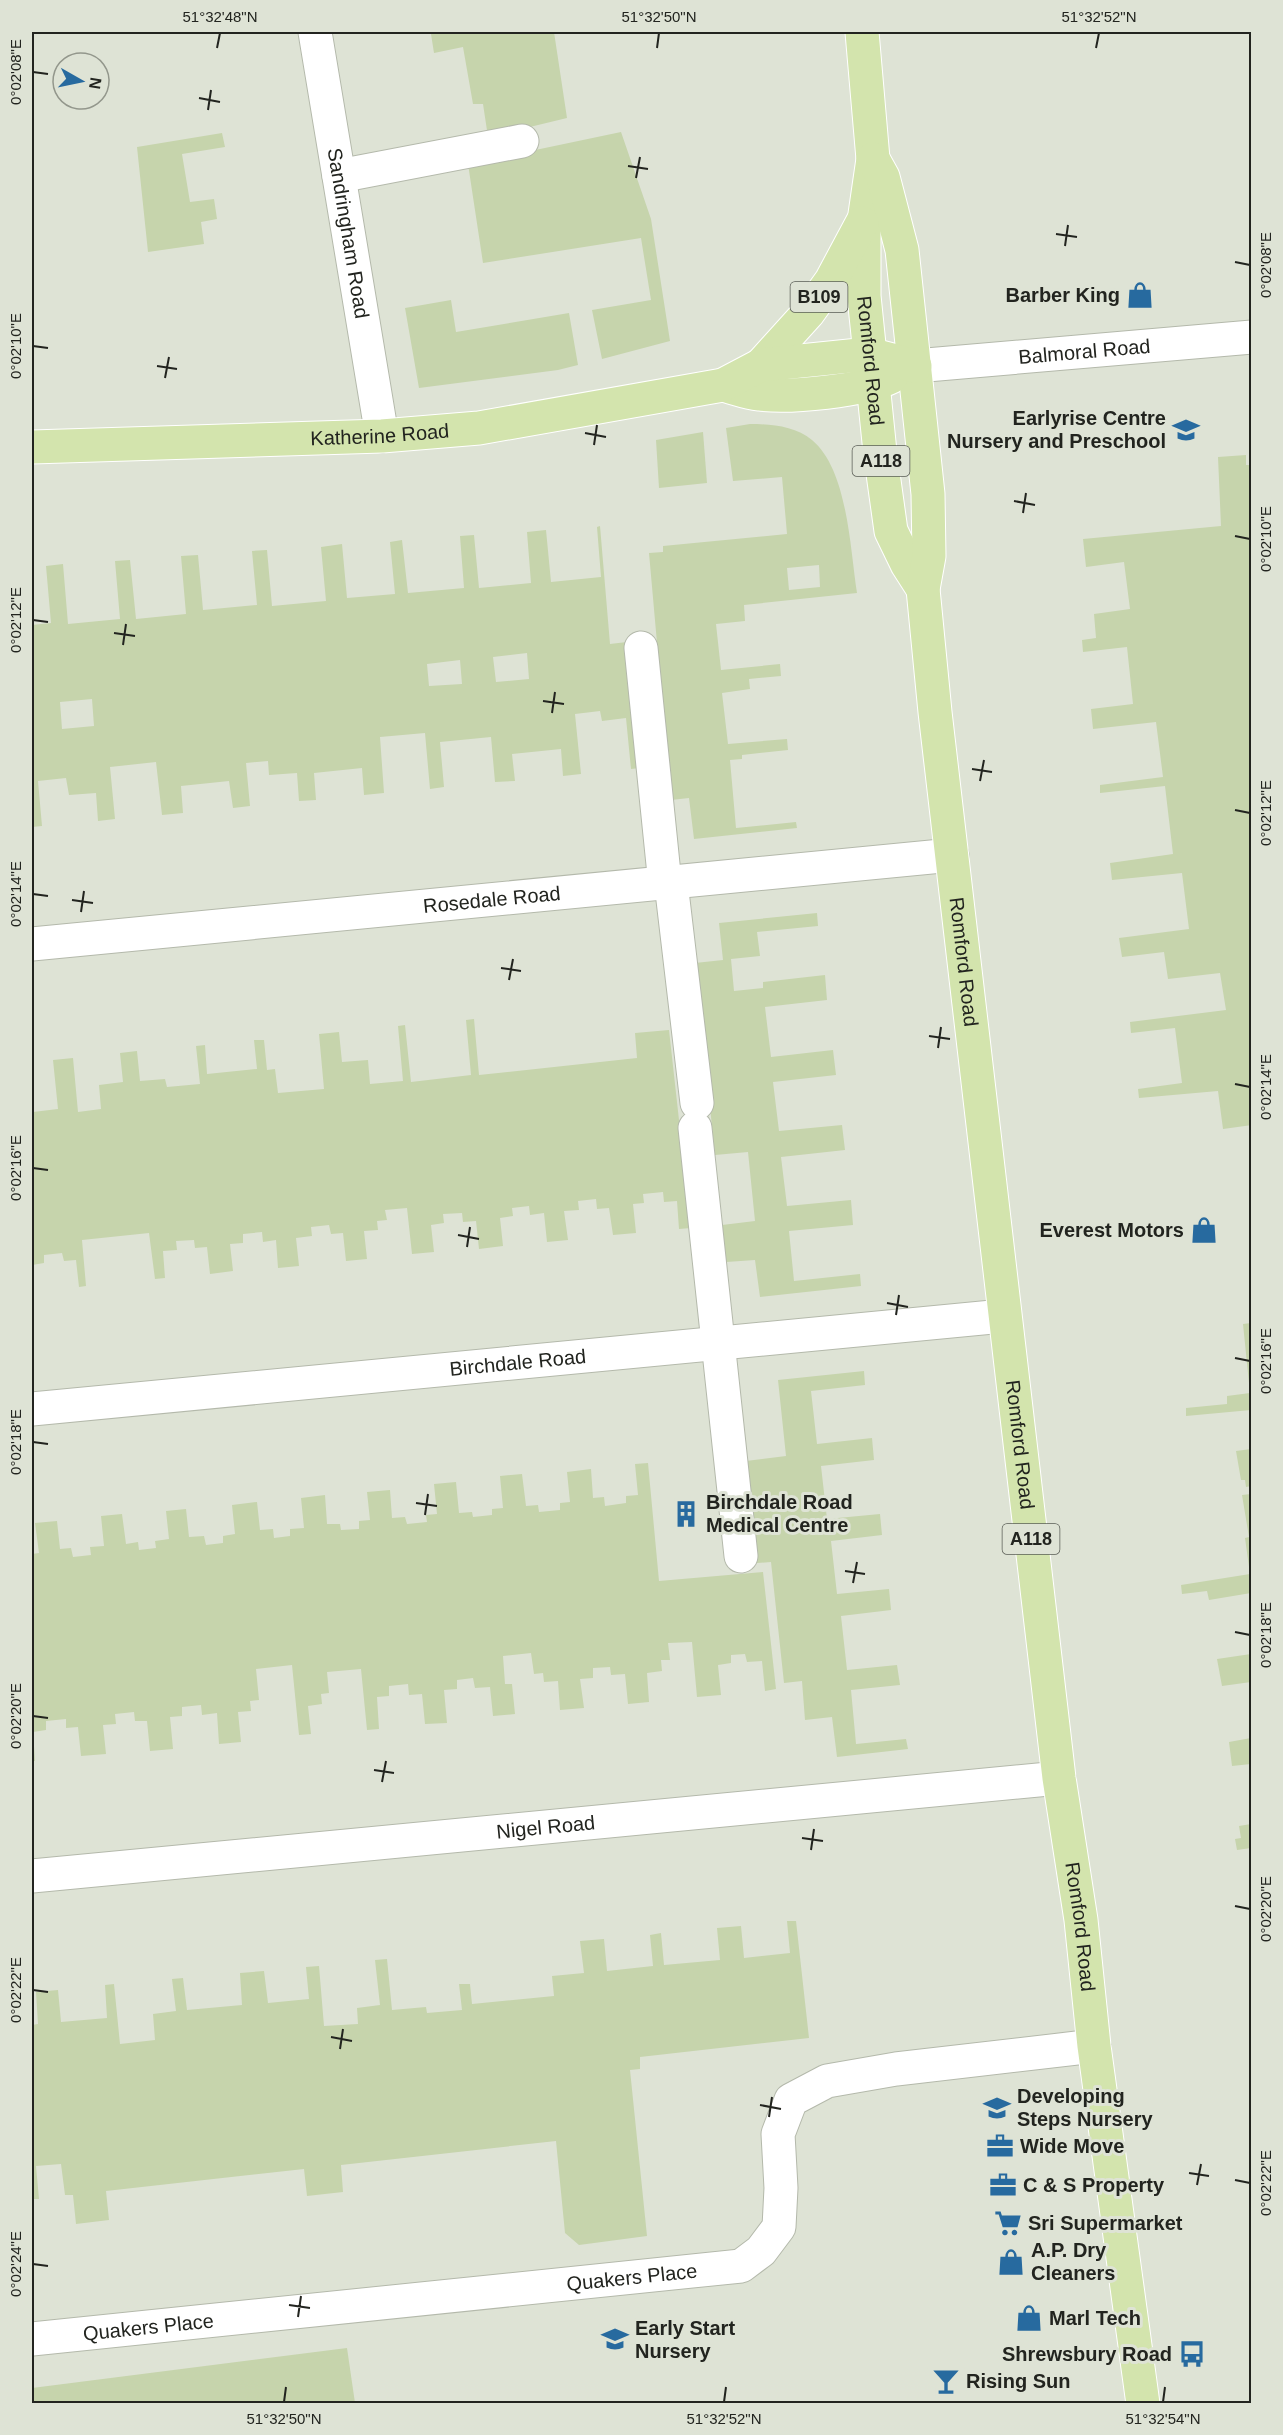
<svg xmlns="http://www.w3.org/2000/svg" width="1283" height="2435" font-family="Helvetica,sans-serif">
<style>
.green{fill:#c6d4ac;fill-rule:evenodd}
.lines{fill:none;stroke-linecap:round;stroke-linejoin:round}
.minor-casing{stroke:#b4b9ab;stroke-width:35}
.major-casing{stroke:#fff;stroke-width:35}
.minor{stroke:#fff;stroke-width:33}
.major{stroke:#d3e4ad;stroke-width:33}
.ticks{fill:none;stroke:#22241f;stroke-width:2}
.labels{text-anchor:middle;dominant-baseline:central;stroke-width:6;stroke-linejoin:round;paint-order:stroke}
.shield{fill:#dee3d5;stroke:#5a5d56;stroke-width:1.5}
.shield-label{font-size:18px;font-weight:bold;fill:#22241f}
.street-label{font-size:20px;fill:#22241f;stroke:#dee3d5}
.poi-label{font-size:20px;font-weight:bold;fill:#22241f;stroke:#dee3d5;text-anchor:start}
.neatline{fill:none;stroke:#22241f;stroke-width:2}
.ticks-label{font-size:15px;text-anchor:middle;fill:#22241f}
</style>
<rect width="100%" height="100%" fill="#dee3d5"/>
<!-- green -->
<g class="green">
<polygon points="445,32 554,32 567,118 488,137 483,104 473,104 463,47 434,53 431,34"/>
<polygon points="621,132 651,219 670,341 602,359 592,310 651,300 641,238 483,263 468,164"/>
<polygon points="222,133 225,147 182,154 190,202 214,199 217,219 201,222 204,244 148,252 137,147"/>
<polygon points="451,300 456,332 569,313 578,365 558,370 419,388 405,308"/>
<path d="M 750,424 C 771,424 795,426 812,440 C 848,470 850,549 857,593 L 744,605 L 745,621 L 716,624 L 721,670 L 780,664 L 781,676 L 749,679 L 750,689 L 722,693 L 728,744 L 787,739 L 788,750 L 742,755 L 742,759 L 730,760 L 736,828 L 796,822 L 797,828 L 694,839 L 689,798 L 671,800 L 649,553 L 663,552 L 663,546 L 787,534 L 782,477 L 733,481 L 726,428 ZM 819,565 L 820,587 L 789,590 L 787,568 Z"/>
<polygon points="703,432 707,483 659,488 656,440"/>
<polygon points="1246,455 1246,465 1252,465 1252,1125 1223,1129 1218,1091 1139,1098 1138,1089 1182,1083 1175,1028 1131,1033 1130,1022 1226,1010 1220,973 1168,979 1164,952 1122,957 1119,938 1189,929 1182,873 1112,880 1110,863 1173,854 1165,786 1100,793 1100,785 1163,777 1156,722 1093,729 1091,709 1133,704 1127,647 1083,652 1082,640 1096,638 1094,614 1130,609 1124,562 1086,567 1083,539 1221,526 1218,457"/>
<path d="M 600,526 L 610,644 L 627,642 L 640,768 L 631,769 L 626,718 L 602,721 L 600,711 L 575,714 L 581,774 L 563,776 L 561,749 L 512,754 L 515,781 L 495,782 L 491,737 L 440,742 L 444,787 L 430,789 L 425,733 L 380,737 L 384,793 L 364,795 L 362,768 L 314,773 L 316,800 L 299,801 L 297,773 L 269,775 L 268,761 L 246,763 L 250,806 L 233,808 L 229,781 L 181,786 L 183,813 L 162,815 L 156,762 L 110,767 L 115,819 L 98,821 L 96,793 L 69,795 L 66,778 L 38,781 L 42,826 L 32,827 L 32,625 L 51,623 L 46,566 L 63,564 L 68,624 L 120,619 L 115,561 L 130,560 L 136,619 L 186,614 L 181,556 L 198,555 L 203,610 L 257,605 L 252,551 L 267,550 L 272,606 L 326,601 L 321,547 L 342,544 L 347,598 L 395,594 L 390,542 L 402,540 L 408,593 L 464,588 L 460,536 L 474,535 L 479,588 L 531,583 L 527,532 L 546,530 L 551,582 L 601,577 L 597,527 ZM 527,653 L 529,679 L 496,682 L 493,657 ZM 460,660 L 462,684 L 429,686 L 427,664 ZM 92,699 L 94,726 L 62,729 L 60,702 Z"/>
<polygon points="817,913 818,926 757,932 760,956 731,959 734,991 763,988 763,982 825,975 827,1000 765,1007 771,1057 833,1050 836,1075 773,1082 779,1131 842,1125 845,1150 781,1157 787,1206 851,1200 853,1225 789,1231 794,1281 860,1274 861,1286 760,1297 755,1260 726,1262 722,1225 755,1221 748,1152 715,1155 695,963 723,960 719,923"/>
<polygon points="474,1019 479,1075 637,1058 635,1033 669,1030 691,1228 679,1229 677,1201 664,1202 663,1192 643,1194 644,1203 633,1204 636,1233 613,1235 609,1208 597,1209 596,1199 578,1201 579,1210 564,1211 568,1240 547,1242 544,1213 530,1215 529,1206 512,1208 513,1216 500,1218 503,1246 479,1249 476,1221 463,1222 462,1213 443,1214 444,1223 431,1225 434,1252 412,1254 407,1208 385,1210 387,1220 377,1221 378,1230 364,1231 367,1259 346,1261 343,1233 331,1234 329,1225 311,1227 312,1236 296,1238 299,1266 278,1268 276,1240 263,1242 262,1232 243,1234 243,1243 230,1244 233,1271 210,1274 207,1247 195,1248 194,1240 176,1241 177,1250 163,1251 165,1278 155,1279 149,1233 82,1240 86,1286 79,1287 76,1260 64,1261 62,1253 44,1255 44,1263 32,1265 32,1121 34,1121 33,1112 58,1109 53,1060 73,1058 78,1112 101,1109 99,1085 123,1082 120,1053 137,1051 140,1081 165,1079 167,1087 200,1084 196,1046 205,1045 207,1074 257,1069 254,1040 264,1040 267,1070 275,1069 278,1093 324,1089 319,1034 339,1032 342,1062 368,1060 370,1084 403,1081 398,1026 405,1025 411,1082 471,1075 466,1020"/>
<polygon points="1251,1323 1251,1410 1186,1416 1186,1408 1227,1404 1227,1396 1250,1393 1243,1324"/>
<polygon points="864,1371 865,1385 811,1391 817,1444 872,1438 874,1460 821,1466 827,1519 880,1514 882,1535 831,1541 837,1594 889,1589 891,1610 841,1616 847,1670 897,1665 900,1685 851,1690 856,1744 906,1739 908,1749 837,1757 832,1717 805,1720 802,1681 784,1683 771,1562 757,1563 746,1461 786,1456 778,1380"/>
<polygon points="1251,1449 1251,1486 1246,1487 1245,1480 1241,1480 1236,1451"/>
<polygon points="648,1463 659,1581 763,1572 776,1689 765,1691 762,1661 747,1662 745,1654 731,1655 731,1663 718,1665 721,1695 697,1697 692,1642 668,1643 670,1660 661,1660 662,1671 647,1673 649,1702 628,1704 625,1674 611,1675 610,1667 593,1668 593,1678 580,1679 584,1708 560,1710 558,1681 544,1682 543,1673 534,1674 531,1653 503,1656 505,1684 512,1684 515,1714 493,1716 490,1687 475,1688 473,1678 457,1680 457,1689 444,1690 447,1723 425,1724 422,1694 409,1695 408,1684 389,1686 389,1696 377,1697 379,1729 367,1730 361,1669 327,1672 329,1693 321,1694 322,1704 308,1706 311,1734 299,1735 292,1665 256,1669 259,1700 250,1701 251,1711 238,1712 241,1742 219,1744 217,1713 202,1715 201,1705 182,1707 182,1716 170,1717 173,1749 150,1751 147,1721 135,1721 134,1712 115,1714 116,1724 103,1725 106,1754 81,1756 78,1727 66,1728 66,1719 46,1721 46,1730 33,1732 35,1761 32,1761 32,1554 39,1553 35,1523 57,1521 60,1549 71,1548 73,1557 91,1555 90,1547 104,1546 101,1516 122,1514 126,1544 138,1542 139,1550 156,1548 155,1541 169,1539 166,1511 186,1509 189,1537 204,1536 206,1545 223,1543 223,1536 235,1534 232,1505 257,1502 260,1530 273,1529 274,1538 290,1536 290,1529 304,1528 301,1498 325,1495 327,1524 340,1524 341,1530 359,1529 359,1521 370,1520 367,1492 390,1490 392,1518 405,1517 407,1524 427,1522 426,1515 437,1514 434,1484 456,1482 459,1513 472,1512 473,1517 492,1515 492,1509 503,1508 500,1476 522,1474 526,1506 538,1505 539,1512 560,1510 560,1503 570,1502 567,1472 591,1469 593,1498 604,1497 605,1506 626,1503 626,1496 638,1495 635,1464"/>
<polygon points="1251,1494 1251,1593 1209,1600 1207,1591 1182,1594 1181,1585 1250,1574 1245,1538 1249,1537 1242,1495"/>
<polygon points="1251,1654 1251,1682 1222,1686 1217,1659"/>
<polygon points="1251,1738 1251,1764 1232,1766 1229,1742"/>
<polygon points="1251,1824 1251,1848 1237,1850 1235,1839 1241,1838 1239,1826"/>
<polygon points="787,1921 796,1921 809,2038 640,2057 640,2069 630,2070 647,2236 579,2245 565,2233 556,2141 341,2165 343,2192 307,2196 304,2169 106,2191 109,2220 76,2224 73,2195 65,2195 61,2164 36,2166 39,2199 32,2199 32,2025 38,2024 36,1992 58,1990 61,2022 107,2018 105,1985 114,1984 120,2044 155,2040 153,2014 176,2011 172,1979 183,1978 187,2010 242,2005 240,1973 264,1971 268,2003 309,1999 306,1967 319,1966 324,2026 358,2024 357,2008 380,2005 375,1960 387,1959 392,2010 426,2007 427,2013 462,2010 459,1984 470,1984 472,2004 554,1996 552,1976 584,1973 580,1941 604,1939 607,1971 653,1966 650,1935 661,1933 664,1965 720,1960 717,1928 741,1926 744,1958 790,1953"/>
<polygon points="347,2348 355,2403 32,2403 32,2388"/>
</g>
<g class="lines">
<defs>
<g id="minor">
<path id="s1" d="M 315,32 L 382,436"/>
<polyline points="339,176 522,141"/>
<path id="s2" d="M 915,366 L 1252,337"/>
<polyline points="641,648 665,884"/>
<polyline points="671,883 697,1103"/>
<path id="s3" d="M 32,944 L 952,855"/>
<polyline points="695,1128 741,1556"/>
<path id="s4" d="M 32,1409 L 1003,1316"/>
<path id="s5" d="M 32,1876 L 1059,1778"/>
<path id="s6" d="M 32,2339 L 741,2266 L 761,2251 L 779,2227 L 781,2188 L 778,2134 L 791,2100 L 827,2081 L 896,2069 L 1094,2046"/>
</g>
<g id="major">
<path id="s7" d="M 862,32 L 873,159 L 864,221 L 864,296 L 880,452 L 891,531 L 907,564 L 923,589"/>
<path id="s8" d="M 873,159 L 883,177 L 902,250 L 928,494 L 929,556 L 923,589 L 935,712 L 1059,1778 L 1081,1920 L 1094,2046 L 1143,2404"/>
<polyline points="761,365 808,313 831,281 862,223"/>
<path d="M 723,385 C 735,388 747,393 759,394 C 790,398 863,391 891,377"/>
<path id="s9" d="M 32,447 L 382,436 L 479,428 L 723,385 L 761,365 L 869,354 L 915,366"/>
</g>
</defs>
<!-- minor casing -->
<use href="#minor" class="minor-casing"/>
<!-- major casing -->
<use href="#major" class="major-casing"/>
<!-- minor -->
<use href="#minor" class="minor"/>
<!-- major -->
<use href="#major" class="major"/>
</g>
<!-- ticks -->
<path class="ticks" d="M 217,48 L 220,33M 657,48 L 659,33M 1096,48 L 1099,33M 33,72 L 48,74M 199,98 L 220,102M 208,110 L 211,90M 628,166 L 648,169M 636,178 L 640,157M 1056,234 L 1077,237M 1065,246 L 1068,225M 1235,262 L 1250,265M 33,346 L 48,348M 157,366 L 177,369M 165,378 L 169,357M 585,433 L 606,437M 594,445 L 597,425M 1014,501 L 1035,505M 1023,513 L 1026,493M 1235,536 L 1250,539M 33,620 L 48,622M 114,633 L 135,636M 123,645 L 126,624M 543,701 L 564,704M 552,713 L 555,692M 972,769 L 992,772M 980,781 L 984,760M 1235,810 L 1250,813M 33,894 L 48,896M 72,900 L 93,903M 81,912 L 84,891M 501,968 L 521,971M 509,980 L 513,959M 929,1036 L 950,1039M 938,1048 L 941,1027M 1235,1084 L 1250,1087M 33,1168 L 48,1170M 458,1235 L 479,1239M 467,1247 L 470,1227M 887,1303 L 908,1307M 896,1315 L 899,1295M 1235,1358 L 1250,1361M 33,1442 L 48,1444M 416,1503 L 437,1506M 425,1515 L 428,1494M 845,1571 L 865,1574M 853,1583 L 857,1562M 1235,1632 L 1250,1635M 33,1716 L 48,1718M 374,1770 L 394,1773M 382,1782 L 386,1761M 802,1838 L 823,1841M 811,1850 L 814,1829M 1235,1906 L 1250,1909M 33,1990 L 48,1992M 331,2037 L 352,2041M 340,2049 L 343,2029M 760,2105 L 781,2109M 769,2117 L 772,2097M 1189,2173 L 1209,2176M 1235,2180 L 1250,2183M 1197,2185 L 1201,2164M 33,2264 L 48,2266M 289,2305 L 310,2308M 298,2317 L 301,2296M 284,2402 L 286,2387M 724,2402 L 726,2387M 1163,2402 L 1165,2387"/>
<!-- icons -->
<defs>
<symbol id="shop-bare" viewBox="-9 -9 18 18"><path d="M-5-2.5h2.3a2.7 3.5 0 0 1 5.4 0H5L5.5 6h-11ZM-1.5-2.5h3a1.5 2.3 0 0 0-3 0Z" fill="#276a9f" stroke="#dee3d5" stroke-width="2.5" paint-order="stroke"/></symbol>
<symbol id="school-bare" viewBox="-9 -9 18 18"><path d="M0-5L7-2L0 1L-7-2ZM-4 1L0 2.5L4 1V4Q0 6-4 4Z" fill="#276a9f" stroke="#dee3d5" stroke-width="2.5" paint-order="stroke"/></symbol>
<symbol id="building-bare" viewBox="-9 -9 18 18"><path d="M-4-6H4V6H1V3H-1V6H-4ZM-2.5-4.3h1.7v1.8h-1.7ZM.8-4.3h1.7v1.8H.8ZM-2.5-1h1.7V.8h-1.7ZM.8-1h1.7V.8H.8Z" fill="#276a9f" stroke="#dee3d5" stroke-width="2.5" paint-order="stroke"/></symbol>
<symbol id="office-bare" viewBox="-9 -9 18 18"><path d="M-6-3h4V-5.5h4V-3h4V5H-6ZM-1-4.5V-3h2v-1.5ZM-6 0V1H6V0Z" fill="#276a9f" stroke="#dee3d5" stroke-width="2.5" paint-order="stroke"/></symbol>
<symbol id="supermarket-bare" viewBox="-9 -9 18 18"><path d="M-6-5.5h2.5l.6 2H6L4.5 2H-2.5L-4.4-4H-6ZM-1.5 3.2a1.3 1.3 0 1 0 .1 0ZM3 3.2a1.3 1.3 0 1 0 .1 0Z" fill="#276a9f" stroke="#dee3d5" stroke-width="2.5" paint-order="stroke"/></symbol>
<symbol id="bus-bare" viewBox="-9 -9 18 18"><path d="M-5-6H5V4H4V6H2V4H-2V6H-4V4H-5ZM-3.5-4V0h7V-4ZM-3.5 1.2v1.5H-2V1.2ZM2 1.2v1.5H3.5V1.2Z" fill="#276a9f" stroke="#dee3d5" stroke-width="2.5" paint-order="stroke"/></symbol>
<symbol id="bar-bare" viewBox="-9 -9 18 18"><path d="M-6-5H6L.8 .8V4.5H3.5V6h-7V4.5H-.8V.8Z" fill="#276a9f" stroke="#dee3d5" stroke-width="2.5" paint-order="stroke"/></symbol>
</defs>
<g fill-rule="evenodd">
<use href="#shop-bare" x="1121" y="276" width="38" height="38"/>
<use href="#school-bare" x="1167" y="411" width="38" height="38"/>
<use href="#shop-bare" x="1185" y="1211" width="38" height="38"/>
<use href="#building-bare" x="667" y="1495" width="38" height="38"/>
<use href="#school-bare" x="978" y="2089" width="38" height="38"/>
<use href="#office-bare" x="981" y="2127" width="38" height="38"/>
<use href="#office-bare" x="984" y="2166" width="38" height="38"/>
<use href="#supermarket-bare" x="989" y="2204" width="38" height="38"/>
<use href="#shop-bare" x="992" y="2243" width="38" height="38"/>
<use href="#shop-bare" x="1010" y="2299" width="38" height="38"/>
<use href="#school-bare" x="596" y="2320" width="38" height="38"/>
<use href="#bus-bare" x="1173" y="2335" width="38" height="38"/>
<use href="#bar-bare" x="927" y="2362" width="38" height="38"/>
</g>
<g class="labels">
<!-- shield labels -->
<g class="shield">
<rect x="790.5" y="282" width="57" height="30" rx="4.5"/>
<rect x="852.5" y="446" width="57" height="30" rx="4.5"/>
<rect x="1002.5" y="1524" width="57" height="30" rx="4.5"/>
</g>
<g class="shield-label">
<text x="819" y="297">B109</text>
<text x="881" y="461">A118</text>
<text x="1031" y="1539">A118</text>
</g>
<!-- street labels -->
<g class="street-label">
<text stroke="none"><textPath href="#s1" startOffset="204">Sandringham Road</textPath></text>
<text stroke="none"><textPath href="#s2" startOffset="170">Balmoral Road</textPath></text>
<text stroke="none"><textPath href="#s7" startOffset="330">Romford Road</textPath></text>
<text stroke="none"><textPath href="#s9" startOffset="348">Katherine Road</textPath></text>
<text stroke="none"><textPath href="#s3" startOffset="462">Rosedale Road</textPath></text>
<text stroke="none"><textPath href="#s8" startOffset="812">Romford Road</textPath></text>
<text stroke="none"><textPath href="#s4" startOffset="488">Birchdale Road</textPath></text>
<text stroke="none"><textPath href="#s8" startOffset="1298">Romford Road</textPath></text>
<text stroke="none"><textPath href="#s5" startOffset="516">Nigel Road</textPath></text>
<text stroke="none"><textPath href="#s8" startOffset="1784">Romford Road</textPath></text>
<text stroke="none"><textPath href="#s6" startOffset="603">Quakers Place</textPath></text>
<text stroke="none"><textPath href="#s6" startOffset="117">Quakers Place</textPath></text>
</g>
<!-- poi labels -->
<g class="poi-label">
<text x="1120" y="295" text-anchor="end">Barber King</text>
<text x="1166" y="418" text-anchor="end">Earlyrise Centre<tspan x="1166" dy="23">Nursery and Preschool</tspan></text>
<text x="1184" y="1230" text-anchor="end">Everest Motors</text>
<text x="706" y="1502">Birchdale Road<tspan x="706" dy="23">Medical Centre</tspan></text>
<text x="1017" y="2096">Developing<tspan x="1017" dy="23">Steps Nursery</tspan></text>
<text x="1020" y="2146">Wide Move</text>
<text x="1023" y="2185">C &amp; S Property</text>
<text x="1028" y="2223">Sri Supermarket</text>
<text x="1031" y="2250">A.P. Dry<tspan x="1031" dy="23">Cleaners</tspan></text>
<text x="1049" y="2318">Marl Tech</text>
<text x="635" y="2328">Early Start<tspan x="635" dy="23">Nursery</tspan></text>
<text x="1172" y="2354" text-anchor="end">Shrewsbury Road</text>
<text x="966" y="2381">Rising Sun</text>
</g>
</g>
<!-- border -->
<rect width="1283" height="2435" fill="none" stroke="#dee3d5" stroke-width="66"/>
<!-- north arrow -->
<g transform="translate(81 81) rotate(99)"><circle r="28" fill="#dee3d5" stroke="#93978c" stroke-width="1.5"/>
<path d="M0-4.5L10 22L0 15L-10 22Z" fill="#276a9f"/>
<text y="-9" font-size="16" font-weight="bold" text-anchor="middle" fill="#22241f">N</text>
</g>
<rect x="33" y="33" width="1217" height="2369" class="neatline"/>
<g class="ticks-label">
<text x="220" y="22">51°32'48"N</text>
<text x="659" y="22">51°32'50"N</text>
<text x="1099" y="22">51°32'52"N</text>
<text transform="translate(16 72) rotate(-90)" y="5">0°02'08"E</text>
<text transform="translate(1266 265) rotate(-90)" y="5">0°02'08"E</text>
<text transform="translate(16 346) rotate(-90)" y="5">0°02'10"E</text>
<text transform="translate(1266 539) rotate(-90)" y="5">0°02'10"E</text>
<text transform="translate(16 620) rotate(-90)" y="5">0°02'12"E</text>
<text transform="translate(1266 813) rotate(-90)" y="5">0°02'12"E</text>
<text transform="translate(16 894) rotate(-90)" y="5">0°02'14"E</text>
<text transform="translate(1266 1087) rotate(-90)" y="5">0°02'14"E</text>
<text transform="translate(16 1168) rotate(-90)" y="5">0°02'16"E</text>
<text transform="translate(1266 1361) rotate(-90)" y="5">0°02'16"E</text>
<text transform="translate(16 1442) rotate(-90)" y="5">0°02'18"E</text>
<text transform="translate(1266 1635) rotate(-90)" y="5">0°02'18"E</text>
<text transform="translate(16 1716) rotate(-90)" y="5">0°02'20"E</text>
<text transform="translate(1266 1909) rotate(-90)" y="5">0°02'20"E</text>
<text transform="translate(16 1990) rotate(-90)" y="5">0°02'22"E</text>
<text transform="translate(1266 2183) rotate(-90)" y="5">0°02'22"E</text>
<text transform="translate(16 2264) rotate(-90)" y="5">0°02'24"E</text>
<text x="284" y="2424">51°32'50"N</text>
<text x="724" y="2424">51°32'52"N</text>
<text x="1163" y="2424">51°32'54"N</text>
</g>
</svg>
